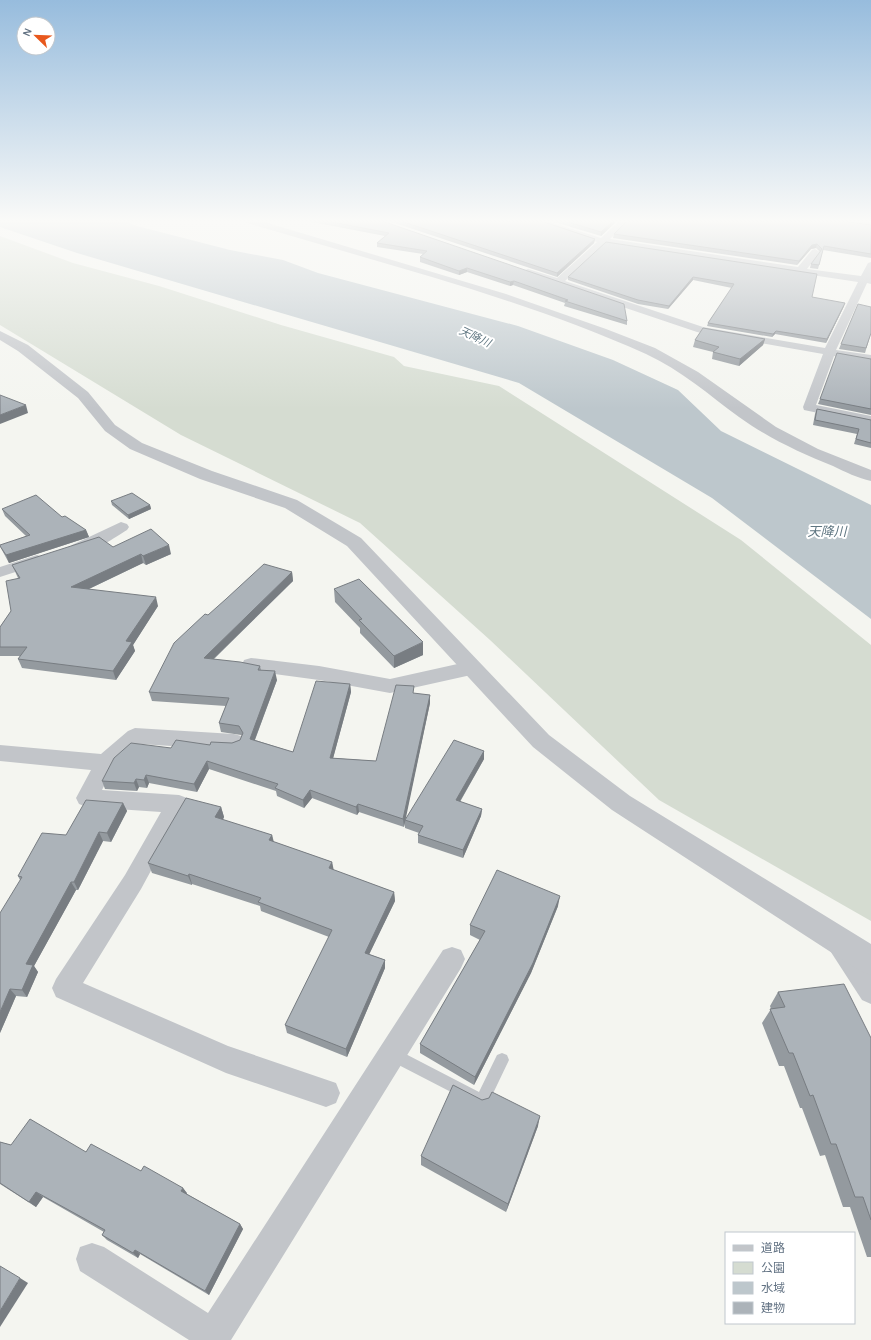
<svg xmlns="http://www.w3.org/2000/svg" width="871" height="1340" font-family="Karla,'Noto Sans JP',sans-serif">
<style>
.green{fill:#d5dcd1}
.water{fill:#bdc7cc}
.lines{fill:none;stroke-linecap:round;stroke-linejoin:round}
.service{fill:#c2c5c9;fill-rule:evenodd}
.minor{fill:#c2c5c9;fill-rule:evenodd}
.tertiary{fill:#c2c5c9;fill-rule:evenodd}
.wall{fill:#949a9f}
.shaded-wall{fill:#787d82}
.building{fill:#acb3b9;stroke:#787d82}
.labels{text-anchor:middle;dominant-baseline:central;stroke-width:4;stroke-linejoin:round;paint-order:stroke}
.far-water-label{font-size:11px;font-style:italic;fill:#5e7580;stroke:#fff}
.water-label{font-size:13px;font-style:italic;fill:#5e7580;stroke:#fff}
</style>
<rect width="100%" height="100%" fill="#f4f5f0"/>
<!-- green -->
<polygon class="green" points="0,236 73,263 159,286 281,325 394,357 404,366 499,386 741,540 871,645 871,921 659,800 490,640 360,523 181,435 0,325"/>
<!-- water -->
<polygon class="water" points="0,221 125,221 137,226 230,250 283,260 318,273 518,326 613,360 678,390 721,431 871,505 871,619 712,498 519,383 77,253 0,227"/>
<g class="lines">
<!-- service -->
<polygon class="service" points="394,1048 479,1092 497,1055 502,1053 507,1055 509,1060 487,1106 482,1108 389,1060 387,1055 389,1050"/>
<!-- minor -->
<g class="minor">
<path d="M 533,221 L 546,221 L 601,238 L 619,221 L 628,221 L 610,239 L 798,267 L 812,250 L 815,249 L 820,252 L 807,269 L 861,276 L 868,263 L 871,262 L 871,284 L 867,283 L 836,350 L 871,355 L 871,363 L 834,356 L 816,405 L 871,416 L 871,424 L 804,410 L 803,407 L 823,354 L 697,332 L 525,274 L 523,272 L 525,270 L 528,269 L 557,278 L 597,242 ZM 605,244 L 858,282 L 825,348 L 703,327 L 565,281 Z"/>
<polygon points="838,221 871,222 871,228 842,224"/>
<path d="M 121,522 L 127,524 L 129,527 L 127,530 C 112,539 90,556 72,551 L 70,548 L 72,545 Z"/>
<polygon points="37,555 43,557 45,560 43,563 0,577 0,567"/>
<polygon points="251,658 319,666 390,679 471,661 478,663 480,668 478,673 471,675 390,693 319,680 244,670 242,665 244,660"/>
<polygon points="135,728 234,734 241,736 244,742 241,748 234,750 140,744 113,768 102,790 179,795 187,798 190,804 166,843 141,889 83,983 228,1046 336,1083 340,1093 336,1103 326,1107 226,1073 56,997 52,988 56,979 125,875 161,812 87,807 79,804 76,798 91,770 0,761 0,745 101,754 128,731"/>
<polygon points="840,934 849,938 871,969 871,1004 862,1000 827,946 831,938"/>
<polygon points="452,947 461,950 465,959 461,968 231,1340 189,1340 80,1271 76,1259 80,1247 92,1243 104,1247 208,1313 443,950"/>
</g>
<!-- tertiary -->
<g class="tertiary">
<path d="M 245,221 L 261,221 L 506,294 L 606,329 L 655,348 L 698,372 L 776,427 L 818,449 L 871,470 L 871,481 C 858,478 845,472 833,466 C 800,453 768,438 739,417 C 709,395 681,370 646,354 C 519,297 380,263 247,223 Z"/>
<polygon points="0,331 28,345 88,392 115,425 142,443 212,471 297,500 361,538 549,735 630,796 871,944 871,975 860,971 612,810 533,747 347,546 285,508 200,479 130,449 105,431 78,398 18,351 0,340"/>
</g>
</g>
<!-- wall -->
<g class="wall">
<polygon points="307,221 382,221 627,321 627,325 564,306 565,303 513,285 510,286 467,272 459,275 420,262 420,257 423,254 377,247 377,243 385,236"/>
<polygon points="389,221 541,221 595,239 594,243 557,277"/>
<polygon points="551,221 617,221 601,236"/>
<polygon points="843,222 871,225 871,258 823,250 818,269 810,268 811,264 820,252 816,248 811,249 797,265 613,238 614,234"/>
<polygon points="606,242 812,297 844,306 826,343 775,334 772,337 707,326 708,323 732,288 693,280 668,309 638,304 568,280 568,277"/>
<polygon points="871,333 865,353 839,349 841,344"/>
<polygon points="765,339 763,345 739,366 712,359 713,352 693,347 695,340"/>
<polygon points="871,359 871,415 818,404 820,399"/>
<polygon points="817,409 871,420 871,448 854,444 857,434 813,425 815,414"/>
<polygon points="111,501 150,505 151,509 129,519 112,505"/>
<polygon points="2,509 62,517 86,530 89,537 9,563 3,552 0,546 26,536 5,516"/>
<polygon points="113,547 171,554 146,565 143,563 89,589 158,606 133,645 135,651 116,680 22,668 18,659 20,656 0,656 0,627 11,611 18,578 12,565"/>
<polygon points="292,572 293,581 214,659 260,666 261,670 277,680 255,740 293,752 350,684 351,692 333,758 376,761 414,694 430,695 430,703 405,819 484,751 484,759 460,802 482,809 481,816 463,858 418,843 418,835 419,833 405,828 405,822 404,827 359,812 357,815 312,798 304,808 277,796 276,791 209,769 197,792 149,783 147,788 139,787 137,791 105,789 102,781 171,748 232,743 240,740 242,736 241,735 221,732 219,723 226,706 152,701 149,692 208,615"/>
<polygon points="334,589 423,655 394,668 360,633 360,628 335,602"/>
<polygon points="123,803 127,811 111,842 103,841 78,890 76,890 34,966 38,972 27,997 16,996 0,1033 20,880 18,876 66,835"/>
<polygon points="221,807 224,817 223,820 272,835 274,842 332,862 333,870 394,892 395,901 369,954 385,960 385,968 347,1057 287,1033 285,1025 329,937 261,911 260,906 192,884 192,885 152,873 148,863"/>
<polygon points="558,906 531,973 474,1085 420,1053 420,1044 480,940 470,935 470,925"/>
<polygon points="778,992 871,1038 871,1257 867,1257 850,1207 843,1207 825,1155 820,1156 802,1108 800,1108 784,1066 779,1066 762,1023 771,1009 770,1006"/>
<polygon points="482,1100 538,1126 506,1212 421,1165 421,1156"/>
<polygon points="0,1142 11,1145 86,1152 141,1171 183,1188 187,1194 240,1224 243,1229 209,1295 140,1254 138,1258 107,1240 102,1235 104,1232 43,1197 36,1207 0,1184"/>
</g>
<!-- shaded-wall -->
<g class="shaded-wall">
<polygon points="613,221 617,221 601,236 601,232"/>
<polygon points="595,239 594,243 557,277 557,273"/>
<polygon points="817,244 816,248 811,249 797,265 799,261 812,245"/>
<polygon points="467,268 467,272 459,275 459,271"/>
<polygon points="693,277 693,280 668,309 669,306"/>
<polygon points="514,281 513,285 510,286 510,282"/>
<polygon points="845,303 844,306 826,343 827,339"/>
<polygon points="776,331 775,334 772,337 773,334"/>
<polygon points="765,339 763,345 739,366 740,359"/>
<polygon points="26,405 28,413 0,424 0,415"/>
<polygon points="150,505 151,509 129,519 128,515"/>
<polygon points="86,530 89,537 9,563 6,555"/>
<polygon points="169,545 171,554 146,565 143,556"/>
<polygon points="141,554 143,563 74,596 71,587"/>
<polygon points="292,572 293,581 206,666 204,658"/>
<polygon points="156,597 158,606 133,645 135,651 116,680 113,671 126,641"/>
<polygon points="423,642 423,655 394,668 394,656"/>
<polygon points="275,671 277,680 252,747 250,739"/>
<polygon points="350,684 351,692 331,766 330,758"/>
<polygon points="430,695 430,703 404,827 403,819"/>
<polygon points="484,751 484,759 456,808 456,800"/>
<polygon points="207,761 209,769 197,792 194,784"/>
<polygon points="146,775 149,783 147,788 144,780"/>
<polygon points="136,779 139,787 137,791 134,783"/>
<polygon points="310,790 312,798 304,808 303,800"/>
<polygon points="123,803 127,811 111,842 107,833"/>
<polygon points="358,804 359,812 357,815 356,807"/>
<polygon points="221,807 224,817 218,827 215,817"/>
<polygon points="482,809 481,816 463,858 463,850"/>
<polygon points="99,832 103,841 78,890 74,882"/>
<polygon points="272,835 274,845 269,840"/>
<polygon points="332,862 334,871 329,868"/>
<polygon points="189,874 192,884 192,885 188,876"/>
<polygon points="71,882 76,890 34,966 38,972 27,997 22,990 26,964"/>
<polygon points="394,892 395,901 366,961 365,953"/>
<polygon points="560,896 558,906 531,973 474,1085 475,1077"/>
<polygon points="385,960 385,968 347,1057 346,1049"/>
<polygon points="10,989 16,996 0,1033 0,1012"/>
<polygon points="540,1116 538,1126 506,1212 508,1204"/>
<polygon points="183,1188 187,1193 186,1196 181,1191"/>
<polygon points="36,1192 43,1197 36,1207 29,1202"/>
<polygon points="240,1224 243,1229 209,1295 205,1291"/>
<polygon points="135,1250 140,1254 138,1258 133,1253"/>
<polygon points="20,1278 28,1283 0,1327 0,1311"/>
</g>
<!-- building -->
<g class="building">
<polygon points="327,221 382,221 624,304 627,321 565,301 568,300 514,281 510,282 467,268 459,271 420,257 427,251 377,243 389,233"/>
<polygon points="401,221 541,221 595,239 557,273"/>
<polygon points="565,221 613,221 601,232"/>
<polygon points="627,221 842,221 871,225 871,254 824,246 819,265 811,264 822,249 817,244 812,245 799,261 614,234"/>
<polygon points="606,242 817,274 812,297 845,303 827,339 776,331 773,334 708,323 734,284 693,277 669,306 638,300 568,277"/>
<polygon points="858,304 871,307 871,333 866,348 841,344"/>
<polygon points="703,328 765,339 740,359 713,352 719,347 695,340"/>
<polygon points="837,353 871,359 871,409 820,399"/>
<polygon points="0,395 26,405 0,415"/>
<polygon points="817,409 871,420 871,443 856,439 859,429 815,420"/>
<polygon points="132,493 150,505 128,515 111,501"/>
<polygon points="36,495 62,517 65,516 86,530 6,555 0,546 0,545 30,535 2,509"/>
<polygon points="151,529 169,545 143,556 141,554 71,587 156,597 126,641 132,642 113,671 18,659 27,647 0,647 0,627 11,611 6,581 20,578 12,565 99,537 113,547"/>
<polygon points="264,564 292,572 204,658 240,662 260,666 258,670 275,671 250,739 293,752 316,681 350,684 330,758 376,761 396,685 414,686 413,693 430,695 403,819 358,804 356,807 310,790 303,800 275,788 278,784 207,761 194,784 146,775 144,780 136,779 134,783 102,781 114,758 131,743 171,748 176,740 210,745 211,742 232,743 240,740 243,733 239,726 219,723 229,698 149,692 174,643 205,614 208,615 226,599"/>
<polygon points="359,579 423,642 394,656 359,620 362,619 334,589"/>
<polygon points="454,740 484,751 456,800 482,809 463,850 418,835 423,826 405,820"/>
<polygon points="186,798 221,807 215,817 272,835 269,840 332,862 329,868 394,892 365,953 385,960 346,1049 285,1025 332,930 258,902 261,898 189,874 188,876 148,863"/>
<polygon points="86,800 123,803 107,833 99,832 74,882 71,882 26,964 33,965 22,990 10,989 0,1012 0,913 22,877 18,876 42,833 66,835"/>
<polygon points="497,870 560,896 533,963 475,1077 420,1044 485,931 470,925"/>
<polygon points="844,984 871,1038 871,1220 863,1197 855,1197 836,1144 831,1144 813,1095 810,1096 793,1053 789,1053 770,1009 785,1007 778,992"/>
<polygon points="453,1085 482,1100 489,1098 492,1092 540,1116 508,1204 421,1156"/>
<polygon points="30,1119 86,1152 91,1144 141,1171 144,1166 183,1188 181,1191 240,1224 205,1291 135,1250 133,1253 102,1235 105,1230 36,1192 29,1202 0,1183 0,1142 11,1145"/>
<polygon points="0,1266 20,1278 0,1311"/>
</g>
<!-- sky -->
<linearGradient id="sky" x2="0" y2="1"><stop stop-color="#97bcdd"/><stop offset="0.54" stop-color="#fafaf8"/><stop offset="1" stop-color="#fafaf8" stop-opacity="0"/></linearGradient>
<rect width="871" height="409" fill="url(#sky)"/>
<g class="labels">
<!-- far-water labels -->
<g class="far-water-label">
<text transform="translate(475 337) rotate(25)">天降川</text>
</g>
<!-- water labels -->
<g class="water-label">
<text x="827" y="531">天降川</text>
</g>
</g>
<!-- legend -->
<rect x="725" y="1232" width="130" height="92" fill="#ffffff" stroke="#c0c7cd"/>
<rect x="733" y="1245" width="20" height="6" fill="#c2c5c9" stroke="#c0c7cd"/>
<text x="761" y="1252" font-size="12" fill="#627283">道路</text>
<rect x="733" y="1262" width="20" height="12" fill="#d5dcd1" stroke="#c0c7cd"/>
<text x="761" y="1272" font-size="12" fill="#627283">公園</text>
<rect x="733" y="1282" width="20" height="12" fill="#bdc7cc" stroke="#c0c7cd"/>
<text x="761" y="1292" font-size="12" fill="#627283">水域</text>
<rect x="733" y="1302" width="20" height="12" fill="#acb3b9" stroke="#c0c7cd"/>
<text x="761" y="1312" font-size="12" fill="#627283">建物</text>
<!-- north arrow -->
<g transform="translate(36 36) rotate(293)"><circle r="19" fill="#ffffff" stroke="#c0c7cd"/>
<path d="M0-3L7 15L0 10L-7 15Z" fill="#e8581d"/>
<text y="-6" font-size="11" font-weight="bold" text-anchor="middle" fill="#627283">N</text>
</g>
</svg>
